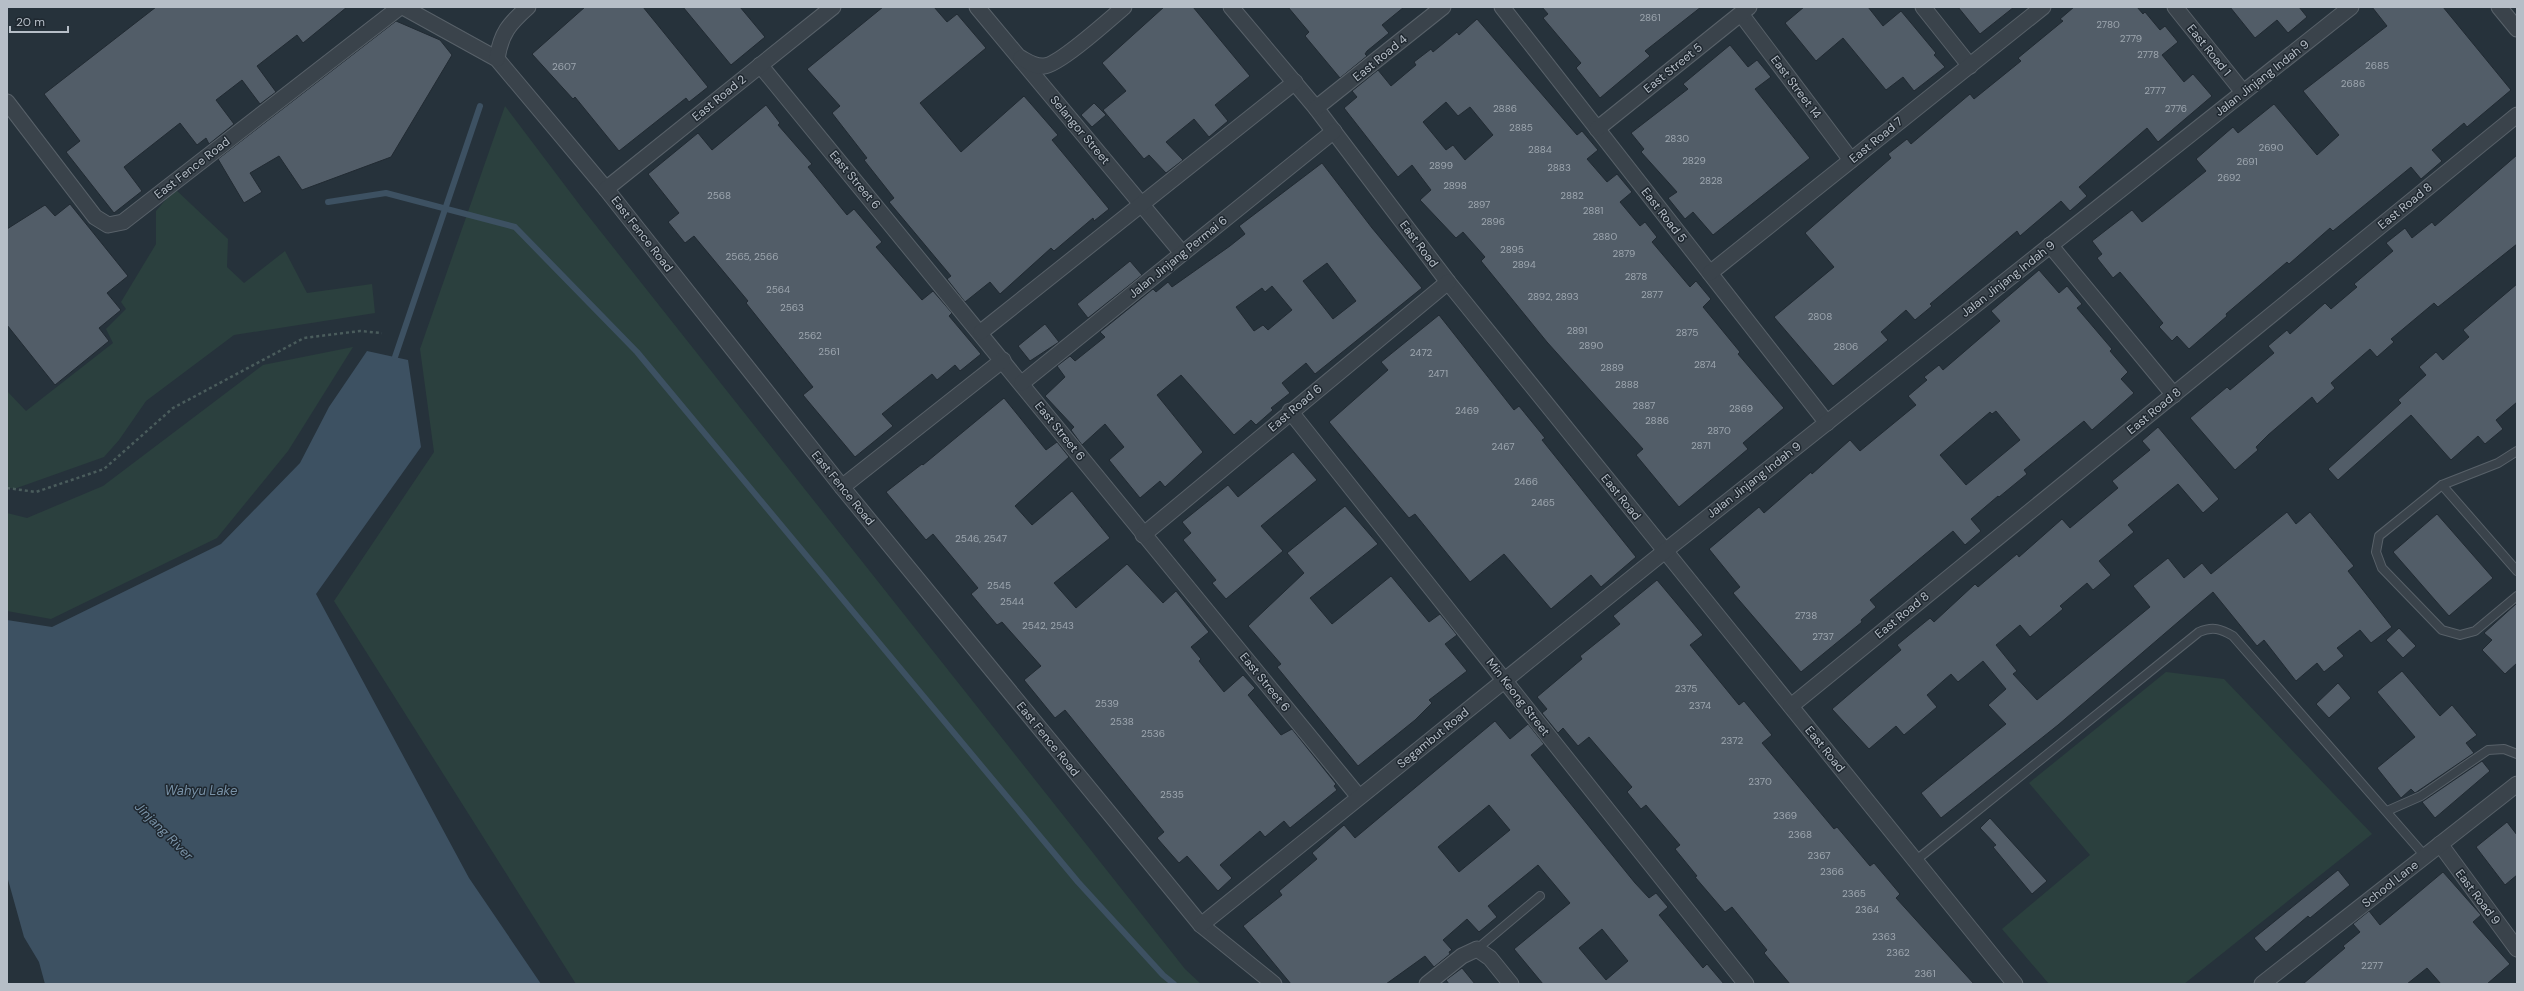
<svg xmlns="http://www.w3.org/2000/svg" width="2524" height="991" font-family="'DM Sans',sans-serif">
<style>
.green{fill:#2b403e}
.water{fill:#3d5162}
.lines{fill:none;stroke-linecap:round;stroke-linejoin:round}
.stream{stroke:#3d5162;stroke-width:6}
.building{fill:#525d68;stroke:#212a32;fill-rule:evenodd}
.lane-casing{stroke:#586169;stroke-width:10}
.street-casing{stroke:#586169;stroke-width:17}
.path{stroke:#4a5c5c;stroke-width:2.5;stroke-dasharray:3 3;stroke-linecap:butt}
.lane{stroke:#3a434b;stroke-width:8}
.street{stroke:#3a434b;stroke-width:15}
.labels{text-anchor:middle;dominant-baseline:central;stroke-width:3;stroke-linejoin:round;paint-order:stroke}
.number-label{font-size:10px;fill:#9da6af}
.street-label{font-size:12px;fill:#b6bec7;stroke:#1f2830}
.water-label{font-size:13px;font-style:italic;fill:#7992a7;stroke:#1f2830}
</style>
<rect width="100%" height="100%" fill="#26323b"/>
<!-- green -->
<g class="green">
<polygon points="505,106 582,208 1185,969 1201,984 576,984 334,601 434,452 420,349"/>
<polygon points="175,189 228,239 227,267 244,283 285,251 307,293 372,284 375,313 234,335 146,401 119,440 104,457 14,489 7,487 7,391 26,411 113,343 106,329 126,309 121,302 156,244 156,211"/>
<polygon points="353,347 288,451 217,538 51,619 7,611 7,513 27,518 103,486 263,365"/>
<polygon points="2166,672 2224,679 2372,834 2184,984 2049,984 2002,929 2090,855 2029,783"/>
</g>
<!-- water -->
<polygon class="water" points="367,351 408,360 421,447 316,594 469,878 541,984 45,984 39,962 24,937 7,876 7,620 52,627 221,544 300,463 329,407"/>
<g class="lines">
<!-- stream -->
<g class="stream">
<polyline points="328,202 386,193 515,227 637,352 1078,882 1163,975 1174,984"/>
<polyline points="395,357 480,106"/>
</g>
</g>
<!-- building -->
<g class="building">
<polygon points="156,7 347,7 303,43 297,35 257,66 276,92 260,104 242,80 216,100 234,124 209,144 206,138 197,145 180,123 124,167 142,191 114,213 66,152 80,141 44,94"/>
<polygon points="585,7 643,7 708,87 689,102 686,98 619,151 575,97 573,99 532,54"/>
<polygon points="683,7 740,7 765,37 731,65"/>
<polygon points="883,7 934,7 947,22 957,14 986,48 920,103 961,152 1024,96 1058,135 1052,140 1109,209 1094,221 1093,218 1054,251 1051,248 1000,294 990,282 965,302 947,279 951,276 889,202 894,198 864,160 867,158 832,113 840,106 807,69"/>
<polygon points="1164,7 1193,7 1250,76 1215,105 1228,121 1209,137 1194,119 1166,142 1183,160 1166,173 1149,155 1144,159 1103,110 1126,91 1102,63"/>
<polygon points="1288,7 1404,7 1382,25 1389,33 1367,51 1365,54 1367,56 1340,78 1305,36 1309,32"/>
<polygon points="1542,7 1701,7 1645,51 1650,56 1600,98 1576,68 1581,63 1543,18 1548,14"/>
<polygon points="1804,7 1868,7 1883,26 1901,11 1936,53 1934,55 1945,67 1914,91 1903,77 1886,90 1843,38 1816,61 1785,23"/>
<polygon points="1958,7 2014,7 1980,34"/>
<polygon points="2074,7 2137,7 2143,14 2145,12 2160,30 2165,26 2178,42 2162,55 2184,82 2193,74 2212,96 2158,142 2147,128 2079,187 2087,196 2070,211 2061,201 2020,236 2017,231 1930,304 1932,306 1915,320 1906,310 1881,332 1888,340 1833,386 1774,317 1834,267 1805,233 1891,158 1888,154 1907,139 1911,144 1970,94 1974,99 2021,61 2018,58 2063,21 2060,19"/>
<polygon points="2230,7 2299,7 2307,17 2288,33 2277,20 2255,38"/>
<polygon points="2372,7 2443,7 2511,90 2467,127 2464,123 2432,150 2442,161 2421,179 2411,167 2333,231 2330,228 2289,264 2287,262 2226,314 2227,316 2189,349 2177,336 2172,341 2159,327 2163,323 2120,272 2113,278 2097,258 2102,254 2092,241 2132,210 2142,222 2146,219 2206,171 2196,159 2233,127 2238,133 2274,104 2317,155 2339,135 2303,91 2387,26"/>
<path d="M 1477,19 L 1577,135 L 1582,131 L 1598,150 L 1587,159 L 1607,182 L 1617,174 L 1632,192 L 1620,202 L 1640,226 L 1645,222 L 1657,237 L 1652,242 L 1690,287 L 1696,281 L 1711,299 L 1703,307 L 1740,352 L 1738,354 L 1784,408 L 1743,443 L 1748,449 L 1679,507 L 1636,455 L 1643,449 L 1547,342 L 1481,261 L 1485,257 L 1463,232 L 1456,238 L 1420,200 L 1431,190 L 1412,165 L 1398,177 L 1344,108 L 1357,97 L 1352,91 L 1378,70 L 1391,86 L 1416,65 L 1414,62 L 1431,49 L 1433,52 L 1457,32 L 1459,35 ZM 1446,102 L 1458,116 L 1470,107 L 1493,135 L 1465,160 L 1453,145 L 1446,150 L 1423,122 Z"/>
<polygon points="396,21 440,40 452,55 391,157 302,190 279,156 250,173 262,192 244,203 218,159"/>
<polygon points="1730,45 1748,67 1757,60 1771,77 1755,89 1810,158 1713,235 1693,212 1685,219 1668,198 1677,192 1641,152 1644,149 1631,133 1688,89 1683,84"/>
<polygon points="1094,103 1106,115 1092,127 1081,115"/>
<polygon points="766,105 780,123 778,125 812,164 808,167 847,215 854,209 882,242 876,247 922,300 933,291 952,313 949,316 981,354 960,371 955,365 937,380 932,374 882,414 893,426 855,457 803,395 813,387 746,303 748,301 694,236 685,243 668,222 679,213 648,174 698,133 712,150"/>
<polygon points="2517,155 2517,244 2438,307 2434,303 2391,339 2394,342 2377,357 2370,349 2331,383 2335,388 2317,404 2312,397 2268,435 2256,447 2258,450 2235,470 2190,418 2227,387 2230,390 2274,353 2268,346 2287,330 2290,334 2325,303 2331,309 2357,287 2354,284 2393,251 2386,243 2405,228 2412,238 2432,222 2435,226"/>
<path d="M 1322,163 L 1372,228 L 1422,288 L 1315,374 L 1306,363 L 1282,383 L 1290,393 L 1271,408 L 1273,410 L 1256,425 L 1251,420 L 1234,435 L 1181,375 L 1157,395 L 1203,452 L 1165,487 L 1160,481 L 1140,498 L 1109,460 L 1124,447 L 1105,424 L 1082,445 L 1071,430 L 1074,427 L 1045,396 L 1065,377 L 1057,366 L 1070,356 L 1075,361 L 1105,337 L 1100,332 L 1153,289 L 1156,292 L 1168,282 L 1172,287 L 1230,246 L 1245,234 L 1239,226 ZM 1327,263 L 1356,301 L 1333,319 L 1303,281 ZM 1272,286 L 1292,310 L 1268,330 L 1263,325 L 1254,331 L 1236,307 L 1262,288 L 1265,292 Z"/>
<polygon points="70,204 128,276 107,293 121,310 99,328 109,341 55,385 7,325 7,229 45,205 55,216"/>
<polygon points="1130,261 1142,275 1088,318 1077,304"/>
<path d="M 2039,270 L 2059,293 L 2067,286 L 2082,304 L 2077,308 L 2112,349 L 2110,351 L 2128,372 L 2121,379 L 2134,393 L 2092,430 L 2084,421 L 2024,470 L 2027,474 L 1999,497 L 1998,496 L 1971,519 L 1981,531 L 1965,545 L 1953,531 L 1870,600 L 1876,607 L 1861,620 L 1862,622 L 1801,672 L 1733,593 L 1740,587 L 1709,549 L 1759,507 L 1764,513 L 1811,472 L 1812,474 L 1850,440 L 1860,451 L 1916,405 L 1908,396 L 1927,380 L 1924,377 L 1939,365 L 1943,370 L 2000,321 L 1991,311 ZM 1996,411 L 2020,440 L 1966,485 L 1940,455 L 1990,412 L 1992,414 Z"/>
<polygon points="2517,284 2517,402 2496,420 2503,429 2485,444 2478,436 2451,460 2411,415 2338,480 2328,469 2401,403 2398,400 2426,375 2419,367 2436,352 2443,360 2469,337 2463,330"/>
<polygon points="1439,315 1514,410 1519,406 1545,438 1542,440 1636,557 1601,587 1591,575 1551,609 1504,554 1470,582 1415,514 1409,518 1329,422 1388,370 1381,362"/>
<polygon points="1045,324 1059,342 1030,361 1018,346"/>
<polygon points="1004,398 1046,450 1057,442 1069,457 1015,506 1032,525 1072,491 1110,538 1054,583 1076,608 1127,564 1163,603 1176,591 1209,632 1191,647 1201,659 1199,661 1224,692 1243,675 1255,688 1248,695 1281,735 1292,729 1336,784 1334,786 1337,790 1290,828 1284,821 1265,837 1260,831 1220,865 1232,878 1218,891 1187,856 1179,863 1157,838 1164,832 1065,710 1055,718 1024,680 1041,666 1002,622 997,625 971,594 978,588 933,534 926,540 886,492 922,464 923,465"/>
<polygon points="2158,427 2219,499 2203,513 2178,484 2128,525 2134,532 2099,561 2111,575 2093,590 2087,583 2060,606 2063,609 2030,637 2020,625 1996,645 2017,671 2013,674 2037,700 2150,607 2133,586 2168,558 2184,578 2202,563 2211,574 2287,512 2296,524 2310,512 2354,566 2348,571 2392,627 2371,643 2360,630 2337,648 2344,656 2324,672 2317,663 2296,681 2264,640 2257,646 2213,592 2058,725 1941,818 1921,793 2006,724 1988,705 2006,689 1983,661 1958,682 1951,674 1927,695 1937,707 1904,735 1896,726 1869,749 1832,709 1901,650 1897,645 1930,618 1934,622 1975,584 1978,587 2017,554 2019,557 2062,519 2070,528 2118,488 2112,481 2150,450 2142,441"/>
<polygon points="1293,452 1317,480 1261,526 1283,551 1226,599 1212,583 1216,580 1183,540 1191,533 1182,522 1228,485 1238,497"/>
<polygon points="1345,506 1378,544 1310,598 1332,624 1391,576 1429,622 1440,614 1457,635 1445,644 1467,671 1429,700 1432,703 1415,720 1358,766 1277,667 1281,664 1248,626 1304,573 1287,553"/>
<polygon points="2437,514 2493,578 2449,616 2393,552"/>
<polygon points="1657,580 1703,635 1690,645 1739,705 1744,701 1772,735 1762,743 1834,829 1837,827 1870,866 1874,863 1900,894 1896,898 1974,984 1790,984 1764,953 1767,950 1732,907 1725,912 1695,877 1697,876 1675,849 1680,845 1646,805 1641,809 1627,792 1632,787 1589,737 1578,746 1563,728 1558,733 1542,713 1547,709 1537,697 1582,659 1580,656 1620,624 1613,616"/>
<polygon points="2517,603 2517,663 2505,674 2482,650 2492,640 2484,633"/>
<polygon points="2399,628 2416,646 2403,658 2386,640"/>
<polygon points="2402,671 2440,716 2452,705 2477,735 2466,743 2474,753 2418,791 2415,793 2411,789 2401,798 2377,768 2415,737 2377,692"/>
<polygon points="2338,683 2351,698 2329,718 2316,704"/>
<path d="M 1495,721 L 1510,739 L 1528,724 L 1544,744 L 1531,755 L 1635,883 L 1649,898 L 1656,893 L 1668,907 L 1659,915 L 1703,968 L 1707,964 L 1724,984 L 1543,984 L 1514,949 L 1570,903 L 1538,865 L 1488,906 L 1497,917 L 1479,932 L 1467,919 L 1443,940 L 1452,950 L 1449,952 L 1450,954 L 1434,967 L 1425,956 L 1386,984 L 1291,984 L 1243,926 L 1282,895 L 1279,891 L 1317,859 L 1312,853 L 1344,825 L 1355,838 ZM 1489,805 L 1510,830 L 1459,872 L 1438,847 ZM 1602,929 L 1628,961 L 1606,980 L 1579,948 Z"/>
<polygon points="2482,761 2490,771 2435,818 2422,802"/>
<polygon points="1990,818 2047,881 2032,894 1993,847 1996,845 1980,828"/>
<polygon points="2507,822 2517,835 2517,875 2505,885 2476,847"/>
<polygon points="2338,870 2350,885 2310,918 2308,916 2266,952 2254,938"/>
<polygon points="2443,872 2481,915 2473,922 2510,964 2487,984 2441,984 2427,968 2407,984 2303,984 2345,948 2343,946 2360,932 2353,924 2369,911 2380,925"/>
<polygon points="1462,968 1475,984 1449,984 1446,980"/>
</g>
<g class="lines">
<defs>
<g id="lane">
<polyline points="2517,451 2498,463 2442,485 2379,536 2376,552 2382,568 2442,630 2460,635 2475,631 2517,596"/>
<polyline points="2442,485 2517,571"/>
<polyline points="2387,811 2421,796 2488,750 2504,749 2517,754"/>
<path d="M 1915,861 L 2199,632 C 2213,626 2221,629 2233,636 L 2425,856"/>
<polyline points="1477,949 1540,896"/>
</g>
<g id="street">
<polyline points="403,7 497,59 606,189 842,487 1201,925 1274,984"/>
<polyline points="977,7 1182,253"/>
<polyline points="1231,7 1316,108 1448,282 2015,984"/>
<polyline points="1502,7 1827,423"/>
<polyline points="1923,7 1970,66"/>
<polyline points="2175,7 2243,92"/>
<polyline points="2499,7 2517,29"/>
<polyline points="1741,14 1851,160"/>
<path d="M 1021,58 C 1028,62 1035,67 1044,66 C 1059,65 1110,19 1124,7"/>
<path d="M 497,59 C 501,33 509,24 528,7"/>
<polyline points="760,65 1359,797"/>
<polyline points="7,102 95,217 108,225 123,222 400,7"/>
<polyline points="1316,108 1443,7"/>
<polyline points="1597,129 1749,7"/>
<polyline points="606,189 833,7"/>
<polyline points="2050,245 2174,395"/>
<polyline points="1710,273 2043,7"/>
<polyline points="981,332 1295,82"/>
<polyline points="1022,383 1334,131"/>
<polyline points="1290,411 1746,984"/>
<polyline points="842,487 1003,360"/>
<polyline points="1143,535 1448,282"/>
<polyline points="1791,706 2517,115"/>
<polyline points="2440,844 2517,949"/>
<polyline points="1201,925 1665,551 2351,7"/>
<polyline points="1427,984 1462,956 1477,949 1490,958 1511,984"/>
<polyline points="2262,984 2517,784"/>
</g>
</defs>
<!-- lane casing -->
<use href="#lane" class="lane-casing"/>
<!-- street casing -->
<use href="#street" class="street-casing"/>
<!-- path -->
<polyline class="path" points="7,488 36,492 104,469 173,408 304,338 360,331 382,333"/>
<!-- lane -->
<use href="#lane" class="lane"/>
<!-- street -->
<use href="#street" class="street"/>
</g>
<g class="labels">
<!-- number labels -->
<g class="number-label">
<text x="1650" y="17">2861</text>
<text x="2108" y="24">2780</text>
<text x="2131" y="38">2779</text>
<text x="2148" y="54">2778</text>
<text x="2377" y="65">2685</text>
<text x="564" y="66">2607</text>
<text x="2353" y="83">2686</text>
<text x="2155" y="90">2777</text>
<text x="1505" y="108">2886</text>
<text x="2176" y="108">2776</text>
<text x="1521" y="127">2885</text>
<text x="1677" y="138">2830</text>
<text x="2271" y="147">2690</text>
<text x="1540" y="149">2884</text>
<text x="1694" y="160">2829</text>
<text x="2247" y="161">2691</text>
<text x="1441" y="165">2899</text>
<text x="1559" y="167">2883</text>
<text x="2229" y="177">2692</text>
<text x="1711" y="180">2828</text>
<text x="1455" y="185">2898</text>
<text x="719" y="195">2568</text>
<text x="1572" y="195">2882</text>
<text x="1479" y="204">2897</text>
<text x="1593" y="210">2881</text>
<text x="1493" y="221">2896</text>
<text x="1605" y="236">2880</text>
<text x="1512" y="249">2895</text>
<text x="1624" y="253">2879</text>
<text x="752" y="256">2565, 2566</text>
<text x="1524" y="264">2894</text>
<text x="1636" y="276">2878</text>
<text x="778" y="289">2564</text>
<text x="1652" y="294">2877</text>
<text x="1553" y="296">2892, 2893</text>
<text x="792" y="307">2563</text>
<text x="1820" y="316">2808</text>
<text x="1577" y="330">2891</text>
<text x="1687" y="332">2875</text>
<text x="810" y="335">2562</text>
<text x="1591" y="345">2890</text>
<text x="1846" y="346">2806</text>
<text x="829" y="351">2561</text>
<text x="1421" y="352">2472</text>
<text x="1705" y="364">2874</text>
<text x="1612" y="367">2889</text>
<text x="1438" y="373">2471</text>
<text x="1627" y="384">2888</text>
<text x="1644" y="405">2887</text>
<text x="1741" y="408">2869</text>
<text x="1467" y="410">2469</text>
<text x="1657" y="420">2886</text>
<text x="1719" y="430">2870</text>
<text x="1701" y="445">2871</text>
<text x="1503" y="446">2467</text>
<text x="1526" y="481">2466</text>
<text x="1543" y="502">2465</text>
<text x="981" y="538">2546, 2547</text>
<text x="999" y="585">2545</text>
<text x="1012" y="601">2544</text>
<text x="1806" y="615">2738</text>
<text x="1048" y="625">2542, 2543</text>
<text x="1823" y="636">2737</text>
<text x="1686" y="688">2375</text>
<text x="1107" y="703">2539</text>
<text x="1700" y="705">2374</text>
<text x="1122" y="721">2538</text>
<text x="1153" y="733">2536</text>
<text x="1732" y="740">2372</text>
<text x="1760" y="781">2370</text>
<text x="1172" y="794">2535</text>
<text x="1785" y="815">2369</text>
<text x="1800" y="834">2368</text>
<text x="1819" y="855">2367</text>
<text x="1832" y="871">2366</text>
<text x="1854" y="893">2365</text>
<text x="1867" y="909">2364</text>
<text x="1884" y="936">2363</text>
<text x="1898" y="952">2362</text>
<text x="2372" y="965">2277</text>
<text x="1925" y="973">2361</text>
</g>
<!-- street labels -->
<g class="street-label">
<text transform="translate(2209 50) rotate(51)">East Road 1</text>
<text transform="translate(1380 58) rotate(-39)">East Road 4</text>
<text transform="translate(1673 68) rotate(-39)">East Street 5</text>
<text transform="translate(2262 78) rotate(-38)">Jalan Jinjang Indah 9</text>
<text transform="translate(1796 87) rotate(53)">East Street 14</text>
<text transform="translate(719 98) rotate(-39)">East Road 2</text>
<text transform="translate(1080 130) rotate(50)">Selangor Street</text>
<text transform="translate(1876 140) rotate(-39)">East Road 7</text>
<text transform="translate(192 168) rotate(-38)">East Fence Road</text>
<text transform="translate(855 180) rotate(50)">East Street 6</text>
<text transform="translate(2405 206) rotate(-39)">East Road 8</text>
<text transform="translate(1664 215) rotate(52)">East Road 5</text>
<text transform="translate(642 234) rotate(52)">East Fence Road</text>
<text transform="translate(1419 244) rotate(53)">East Road</text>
<text transform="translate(1178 257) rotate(-39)">Jalan Jinjang Permai 6</text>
<text transform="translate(2008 279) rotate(-38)">Jalan Jinjang Indah 9</text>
<text transform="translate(1295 408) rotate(-40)">East Road 6</text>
<text transform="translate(2154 411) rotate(-39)">East Road 8</text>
<text transform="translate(1060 431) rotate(51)">East Street 6</text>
<text transform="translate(1754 480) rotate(-38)">Jalan Jinjang Indah 9</text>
<text transform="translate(843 488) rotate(51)">East Fence Road</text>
<text transform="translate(1621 497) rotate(51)">East Road</text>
<text transform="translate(1902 615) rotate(-39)">East Road 8</text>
<text transform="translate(1265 682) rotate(51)">East Street 6</text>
<text transform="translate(1518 697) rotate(52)">Min Keong Street</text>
<text transform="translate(1433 738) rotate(-39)">Segambut Road</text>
<text transform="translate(1048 739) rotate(51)">East Fence Road</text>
<text transform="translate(1825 749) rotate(51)">East Road</text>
<text transform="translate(2390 884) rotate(-38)">School Lane</text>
<text transform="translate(2478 897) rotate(53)">East Road 9</text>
</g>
<!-- water labels -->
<g class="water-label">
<text x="201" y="790">Wahyu Lake</text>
<text transform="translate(164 831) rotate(45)">Jinjang River</text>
</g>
</g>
<!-- border -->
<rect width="2524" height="991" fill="none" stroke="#b6bec7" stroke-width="16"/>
<!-- scale -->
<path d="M10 26v6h58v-6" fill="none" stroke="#b6bec7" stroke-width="2"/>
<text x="16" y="26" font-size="12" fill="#b6bec7" stroke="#1f2830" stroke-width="3" paint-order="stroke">20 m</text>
</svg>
